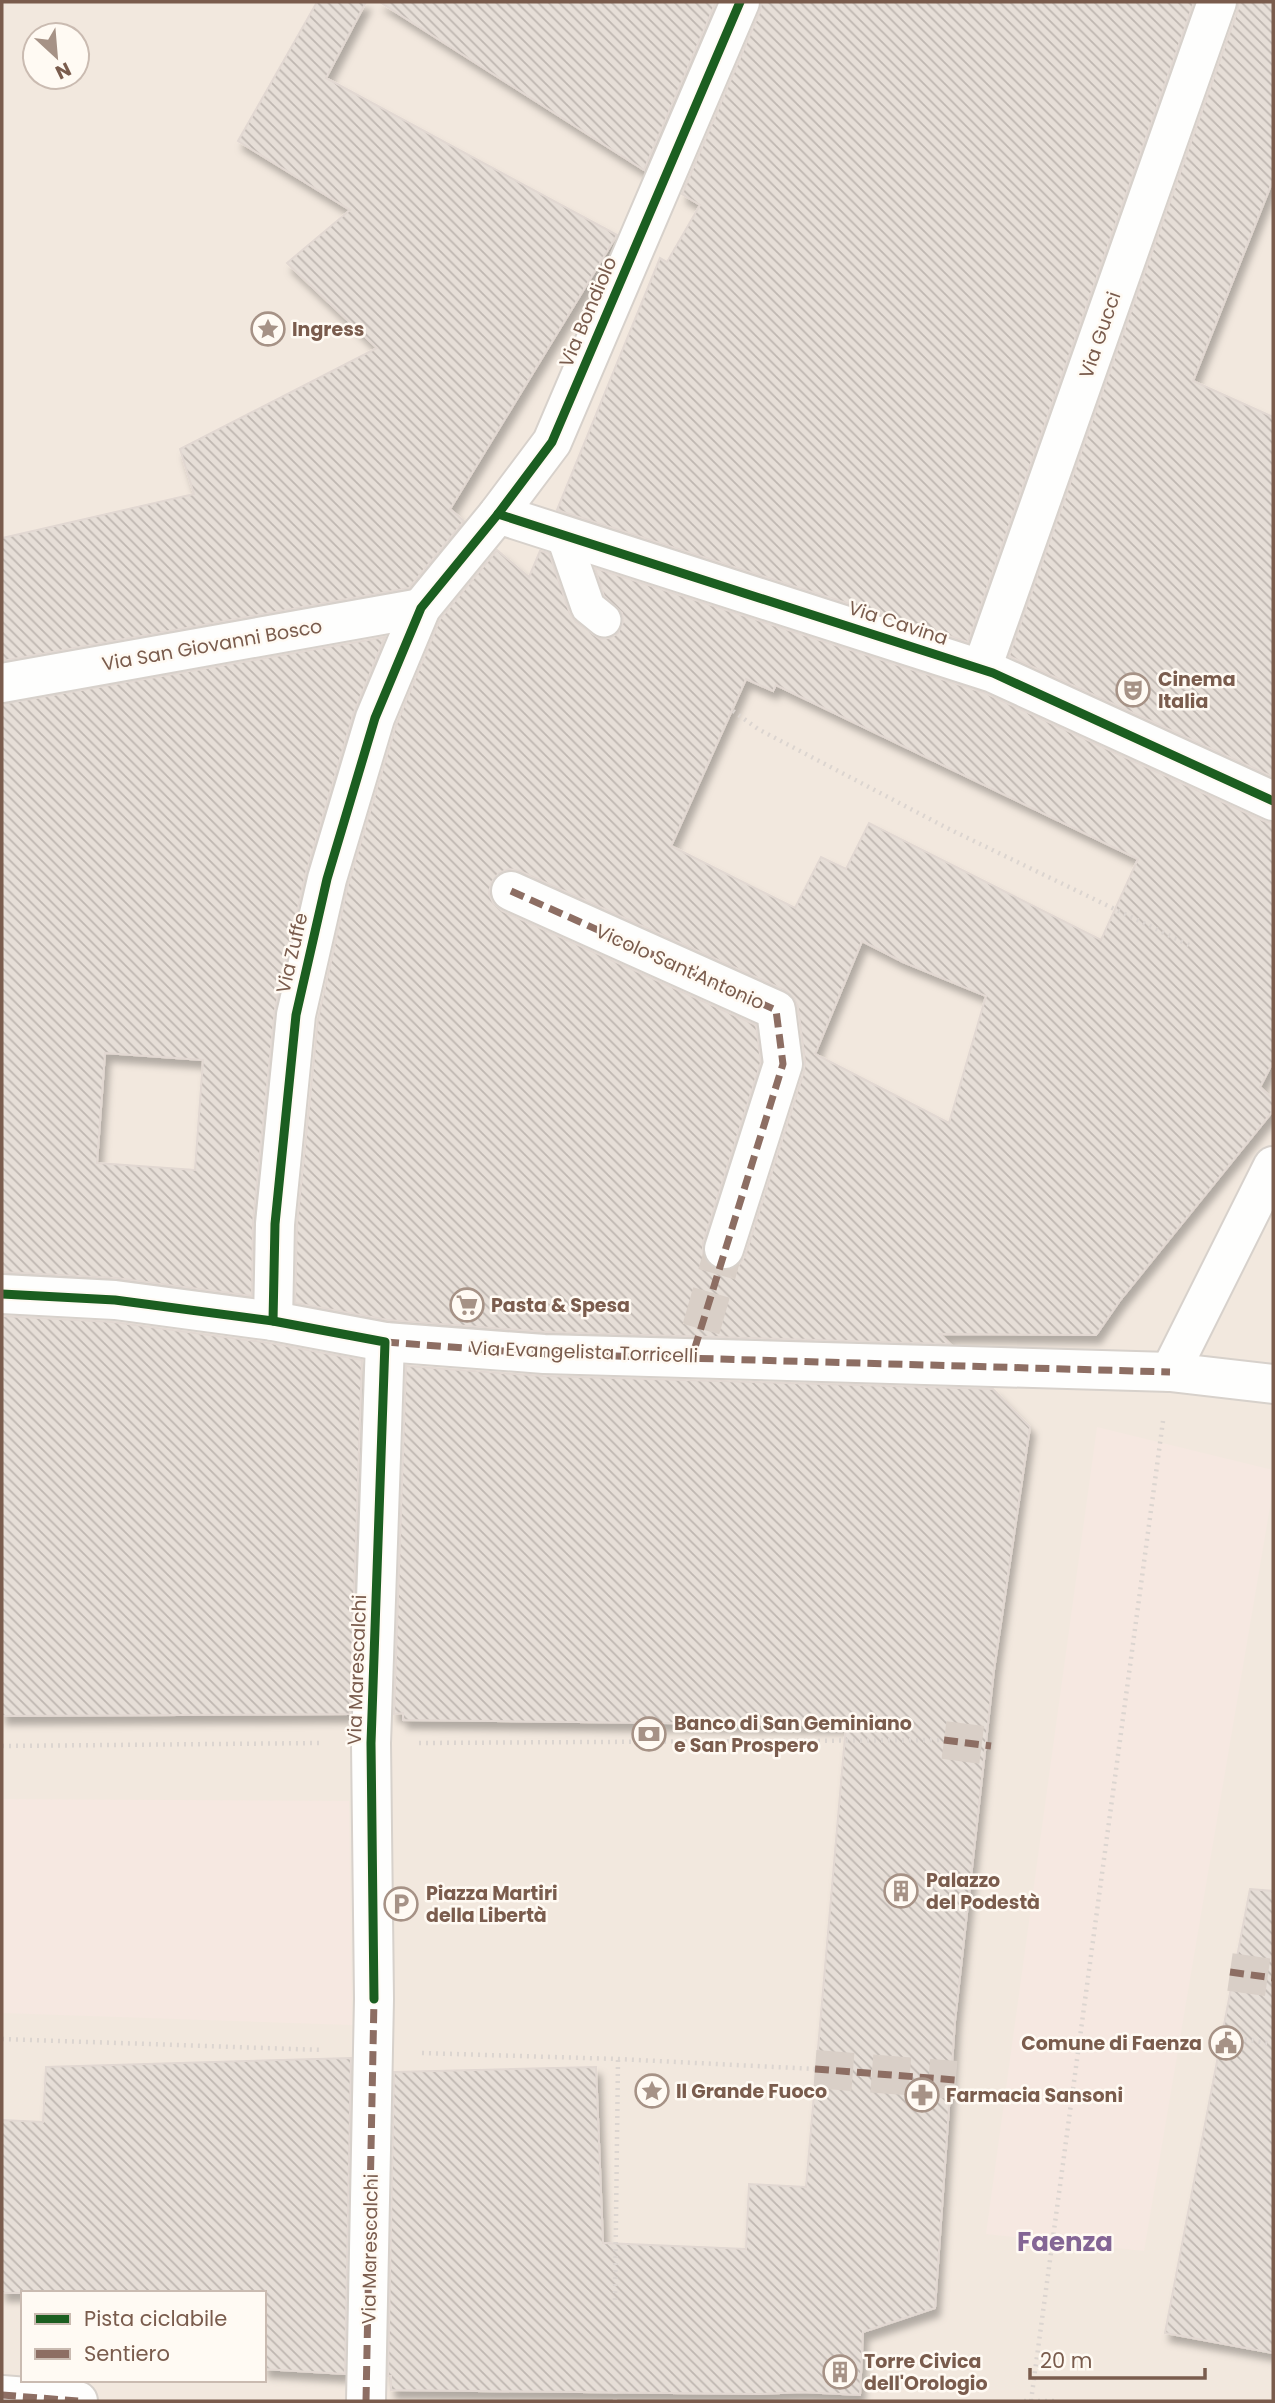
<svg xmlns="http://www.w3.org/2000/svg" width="1275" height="2403" font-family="Poppins,sans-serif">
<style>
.residential{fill:#f2e8de;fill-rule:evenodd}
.commercial{fill:#f6e8e1}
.building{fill:url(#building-back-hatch);stroke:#e2d8d2;stroke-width:2;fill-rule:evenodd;filter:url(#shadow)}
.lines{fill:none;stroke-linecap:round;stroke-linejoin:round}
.street-tunnel{stroke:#d9cfc7;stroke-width:38;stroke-dasharray:38 19;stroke-linecap:butt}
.lane-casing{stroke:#d7d1cb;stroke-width:37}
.street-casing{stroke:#d7d1cb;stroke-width:42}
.path{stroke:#dcd5d0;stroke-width:4.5;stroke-dasharray:2 5;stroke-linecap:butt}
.lane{stroke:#fefefd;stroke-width:33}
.street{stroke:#fefefd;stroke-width:38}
.quiet{stroke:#8d6e63;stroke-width:7;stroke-dasharray:14 7;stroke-linecap:butt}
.cycleway-casing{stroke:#fffaf3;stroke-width:13}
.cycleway{stroke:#1b5e20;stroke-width:9}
.labels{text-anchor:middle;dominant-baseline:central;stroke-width:5;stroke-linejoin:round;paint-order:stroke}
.street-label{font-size:19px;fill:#7a5c4d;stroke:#fffaf3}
.poi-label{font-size:19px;font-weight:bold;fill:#7a5c4d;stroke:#fffaf3;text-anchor:start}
.district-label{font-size:26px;font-weight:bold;fill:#846695;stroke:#fffaf3}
</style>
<defs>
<pattern id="building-back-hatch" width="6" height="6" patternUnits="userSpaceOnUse" patternTransform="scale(1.75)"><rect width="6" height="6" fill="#e6ded7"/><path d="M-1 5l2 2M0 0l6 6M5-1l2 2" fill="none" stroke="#bfb7b1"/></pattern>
<filter id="shadow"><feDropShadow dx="4.5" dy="8" stdDeviation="3.5" flood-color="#0004"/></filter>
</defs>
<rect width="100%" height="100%" fill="#f9f5f0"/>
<!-- residential -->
<path class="residential" d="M 2,2 L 1273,2 L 1273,2401 L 2,2401 ZM 35,35 L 77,35 L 77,77 L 35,77 ZM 23,2293 L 264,2293 L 264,2380 L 23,2380 Z"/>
<!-- commercial -->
<g class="commercial">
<polygon points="1097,1427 1273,1470 1273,1489 1144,2251 986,2234"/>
<polygon points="2,1799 349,1801 352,2025 2,2013"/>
</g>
<!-- building -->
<g class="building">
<polygon points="317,2 366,2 326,78 617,235 450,509 464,521 409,588 2,661 2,538 194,494 180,449 377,348 287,263 350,210 238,141"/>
<polygon points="380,2 716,2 644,170"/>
<polygon points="761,2 1194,2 968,642 557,510 660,258 667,262 700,205 682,194 760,11"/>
<polygon points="1238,2 1273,2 1273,180 1193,381 1273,417 1273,777 1009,656 1238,9"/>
<path d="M 497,550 L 529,577 L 540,551 L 549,553 L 570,614 L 576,622 L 600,639 L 610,638 L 618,633 L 623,622 L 622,613 L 604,596 L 595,568 L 985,693 L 1264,821 L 1273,823 L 1273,1062 L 1260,1087 L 1273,1099 L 1273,1111 L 1121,1299 L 1096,1335 L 940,1334 L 950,1344 L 545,1332 L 388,1320 L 295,1303 L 297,1225 L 318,1019 L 348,885 L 396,725 L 440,619 ZM 746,679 L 773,691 L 776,685 L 1138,859 L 1101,940 L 869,823 L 846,869 L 821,857 L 795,908 L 671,846 ZM 509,869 L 520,871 L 785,990 L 794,998 L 798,1007 L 805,1061 L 804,1071 L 745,1256 L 738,1266 L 728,1270 L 717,1270 L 707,1263 L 703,1254 L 703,1243 L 761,1062 L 756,1025 L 502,911 L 493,903 L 489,894 L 491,883 L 499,873 ZM 862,941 L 903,962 L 986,996 L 949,1123 L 815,1054 Z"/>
<path d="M 385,637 L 354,712 L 306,873 L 275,1010 L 253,1222 L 252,1296 L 116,1278 L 2,1272 L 2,704 ZM 105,1053 L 203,1060 L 195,1170 L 97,1163 Z"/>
<polygon points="2,1316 113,1322 270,1343 362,1360 350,1714 2,1716"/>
<polygon points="406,1366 543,1376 993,1389 1030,1427 994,1670 955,2021 935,2308 863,2332 860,2395 802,2392 760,2394 391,2390 391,2376 388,2376 394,2072 596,2067 603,2243 746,2249 749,2184 806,2187 846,1725 403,1720 403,1713 394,1714"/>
<polygon points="1250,1889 1273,1891 1273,2353 1165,2333"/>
<polygon points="351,2058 345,2374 264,2369 264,2293 2,2293 2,2120 43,2122 46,2067"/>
</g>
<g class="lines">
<!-- street-tunnel -->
<g class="street-tunnel">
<polyline points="701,1329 724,1249"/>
<polyline points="944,1740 991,1746"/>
<polyline points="1230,1972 1273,1978"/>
<polyline points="815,2069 956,2080"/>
</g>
<defs>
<polyline id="lane" points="563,535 588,607 604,620"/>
<g id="street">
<polyline points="498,514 993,673 1273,801"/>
<polyline points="982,668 1217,2"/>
<polyline points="2,683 421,608"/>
<polyline points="511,891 776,1010 783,1064 724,1249"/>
<polyline points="2,1294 115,1300 273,1321 385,1342 544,1354 1170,1372 1273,1384"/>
<polyline points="273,1321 275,1224 296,1015 327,879 375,718 421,608 498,514 552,442 740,2"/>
<polyline points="1170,1372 1273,1166"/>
<polyline points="2,2395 78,2401"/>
<polyline points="366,2401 374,1999 371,1743 385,1342"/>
</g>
</defs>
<!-- lane casing -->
<use href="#lane" class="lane-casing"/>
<!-- street casing -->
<use href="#street" class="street-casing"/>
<!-- path -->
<g class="path">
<polyline points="733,711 758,729 947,828 1191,946"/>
<polyline points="419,1743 944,1740"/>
<polyline points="2,1746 323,1743"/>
<polyline points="1217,2035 1273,2044"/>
<polyline points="2,2039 323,2050"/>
<polyline points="422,2053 618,2059 815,2069"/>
<polyline points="615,2300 618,2059"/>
<polyline points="615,2401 615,2393"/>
<polyline points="1024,2401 1056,2401"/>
<polyline points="1031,2401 1163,1421"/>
</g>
<!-- lane -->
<use href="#lane" class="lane"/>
<!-- street -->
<use href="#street" class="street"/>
<!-- quiet -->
<g class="quiet">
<polyline points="511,891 776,1010 783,1064 692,1357"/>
<polyline points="385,1342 544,1354 1170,1372"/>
<polyline points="944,1740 991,1746"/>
<polyline points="1230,1972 1273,1978"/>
<polyline points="815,2069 956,2080"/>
<polyline points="2,2395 78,2401"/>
<polyline points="366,2401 374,1999"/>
</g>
<defs>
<g id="cycleway">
<polyline points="498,514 993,673 1273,801"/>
<polyline points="2,1294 115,1300 273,1321 385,1342 371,1743 374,1999"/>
<polyline points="273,1321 275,1224 296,1015 327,879 375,718 421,608 498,514 552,442 740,2"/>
</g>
</defs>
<!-- cycleway casing -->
<use href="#cycleway" class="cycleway-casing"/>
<!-- cycleway -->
<use href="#cycleway" class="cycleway"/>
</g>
<!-- icons -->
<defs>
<symbol id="sight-ring" viewBox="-11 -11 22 22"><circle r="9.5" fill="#fffaf3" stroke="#a69286" stroke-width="1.5"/><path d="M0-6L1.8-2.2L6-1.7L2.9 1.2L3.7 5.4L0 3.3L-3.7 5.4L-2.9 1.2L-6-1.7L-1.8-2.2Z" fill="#a69286"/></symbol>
<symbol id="theatre-ring" viewBox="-11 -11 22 22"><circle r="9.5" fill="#fffaf3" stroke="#a69286" stroke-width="1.5"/><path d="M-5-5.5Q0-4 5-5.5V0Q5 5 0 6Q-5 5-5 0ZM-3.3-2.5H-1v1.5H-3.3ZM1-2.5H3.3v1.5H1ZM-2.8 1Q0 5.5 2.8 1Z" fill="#a69286"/></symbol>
<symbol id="supermarket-ring" viewBox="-11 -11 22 22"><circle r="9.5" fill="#fffaf3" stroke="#a69286" stroke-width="1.5"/><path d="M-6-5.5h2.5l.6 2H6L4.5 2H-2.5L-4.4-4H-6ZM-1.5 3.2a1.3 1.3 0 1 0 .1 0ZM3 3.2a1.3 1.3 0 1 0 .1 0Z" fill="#a69286"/></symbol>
<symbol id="bank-ring" viewBox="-11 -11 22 22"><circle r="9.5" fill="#fffaf3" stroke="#a69286" stroke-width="1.5"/><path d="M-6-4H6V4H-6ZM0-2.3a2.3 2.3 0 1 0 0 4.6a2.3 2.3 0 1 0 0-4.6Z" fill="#a69286"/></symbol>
<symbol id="building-ring" viewBox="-11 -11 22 22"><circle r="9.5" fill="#fffaf3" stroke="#a69286" stroke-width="1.5"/><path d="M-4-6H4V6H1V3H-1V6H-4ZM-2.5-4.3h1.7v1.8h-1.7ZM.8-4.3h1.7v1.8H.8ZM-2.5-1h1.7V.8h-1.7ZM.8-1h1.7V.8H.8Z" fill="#a69286"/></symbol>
<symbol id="parking-ring" viewBox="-11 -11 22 22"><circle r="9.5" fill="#fffaf3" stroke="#a69286" stroke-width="1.5"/><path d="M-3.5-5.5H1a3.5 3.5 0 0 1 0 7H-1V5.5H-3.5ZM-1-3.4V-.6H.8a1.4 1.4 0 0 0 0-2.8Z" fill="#a69286"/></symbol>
<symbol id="civic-ring" viewBox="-11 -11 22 22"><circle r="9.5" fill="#fffaf3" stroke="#a69286" stroke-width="1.5"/><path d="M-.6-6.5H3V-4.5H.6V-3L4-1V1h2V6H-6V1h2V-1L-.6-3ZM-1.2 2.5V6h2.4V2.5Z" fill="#a69286"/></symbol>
<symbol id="pharmacy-ring" viewBox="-11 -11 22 22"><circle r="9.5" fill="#fffaf3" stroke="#a69286" stroke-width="1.5"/><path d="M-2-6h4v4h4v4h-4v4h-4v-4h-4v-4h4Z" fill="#a69286"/></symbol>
</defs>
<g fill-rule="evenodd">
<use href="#sight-ring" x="249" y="310" width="38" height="38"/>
<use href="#theatre-ring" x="1114" y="671" width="38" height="38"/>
<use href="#supermarket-ring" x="448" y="1286" width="38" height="38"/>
<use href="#bank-ring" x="630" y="1715" width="38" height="38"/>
<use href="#building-ring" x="882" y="1872" width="38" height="38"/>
<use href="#parking-ring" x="382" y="1885" width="38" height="38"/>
<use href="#civic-ring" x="1207" y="2024" width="38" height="38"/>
<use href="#sight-ring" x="633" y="2072" width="38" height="38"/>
<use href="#pharmacy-ring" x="903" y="2076" width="38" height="38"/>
<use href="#building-ring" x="821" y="2353" width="38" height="38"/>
</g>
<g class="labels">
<!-- street labels -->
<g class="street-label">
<text transform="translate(588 312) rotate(-67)">Via Bondiolo</text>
<text transform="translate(1100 335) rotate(-71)">Via Gucci</text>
<text transform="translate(898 623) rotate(18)">Via Cavina</text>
<text transform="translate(212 645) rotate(-10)">Via San Giovanni Bosco</text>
<text transform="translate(292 953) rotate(-77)">Via Zuffe</text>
<text transform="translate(680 967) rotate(24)">Vicolo Sant'Antonio</text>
<text transform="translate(584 1352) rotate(2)">Via Evangelista Torricelli</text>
<text transform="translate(357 1670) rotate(-88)">Via Marescalchi</text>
<text transform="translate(370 2249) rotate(-89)">Via Marescalchi</text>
</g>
<!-- poi labels -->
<g class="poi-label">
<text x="292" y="329">Ingress</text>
<text x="1158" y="679">Cinema<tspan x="1158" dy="22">Italia</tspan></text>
<text x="491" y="1305">Pasta &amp; Spesa</text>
<text x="674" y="1723">Banco di San Geminiano<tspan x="674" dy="22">e San Prospero</tspan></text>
<text x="926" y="1880">Palazzo<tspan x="926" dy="22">del Podestà</tspan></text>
<text x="426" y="1893">Piazza Martiri<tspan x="426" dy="22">della Libertà</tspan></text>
<text x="1202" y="2043" text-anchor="end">Comune di Faenza</text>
<text x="676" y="2091">Il Grande Fuoco</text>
<text x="946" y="2095">Farmacia Sansoni</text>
<text x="864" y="2361">Torre Civica<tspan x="864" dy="22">dell'Orologio</tspan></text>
</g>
<!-- district labels -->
<g class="district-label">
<text x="1065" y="2242">Faenza</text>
</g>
</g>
<!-- border -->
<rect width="1275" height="2403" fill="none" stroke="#7a5c4d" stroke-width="7"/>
<!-- legend -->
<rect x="21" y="2291" width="245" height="91" fill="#fffaf3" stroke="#cabbb1" stroke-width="2"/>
<rect x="35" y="2314" width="35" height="10" fill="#1b5e20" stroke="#cabbb1" stroke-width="2"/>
<text x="84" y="2326" font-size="21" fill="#7a5c4d">Pista ciclabile</text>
<rect x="35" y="2349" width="35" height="10" fill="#8d6e63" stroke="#cabbb1" stroke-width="2"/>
<text x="84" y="2361" font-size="21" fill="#7a5c4d">Sentiero</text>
<!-- north arrow -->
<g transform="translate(56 56) rotate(154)"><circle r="33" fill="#fffaf3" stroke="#cabbb1" stroke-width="2"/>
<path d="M0-5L12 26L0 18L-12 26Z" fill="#a69286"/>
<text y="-10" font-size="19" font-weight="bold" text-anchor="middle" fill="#7a5c4d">N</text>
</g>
<!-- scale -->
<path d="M1030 2368v10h175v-10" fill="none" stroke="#7a5c4d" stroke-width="3.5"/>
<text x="1040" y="2368" font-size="21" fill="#7a5c4d" stroke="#fffaf3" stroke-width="5" paint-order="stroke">20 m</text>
</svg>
